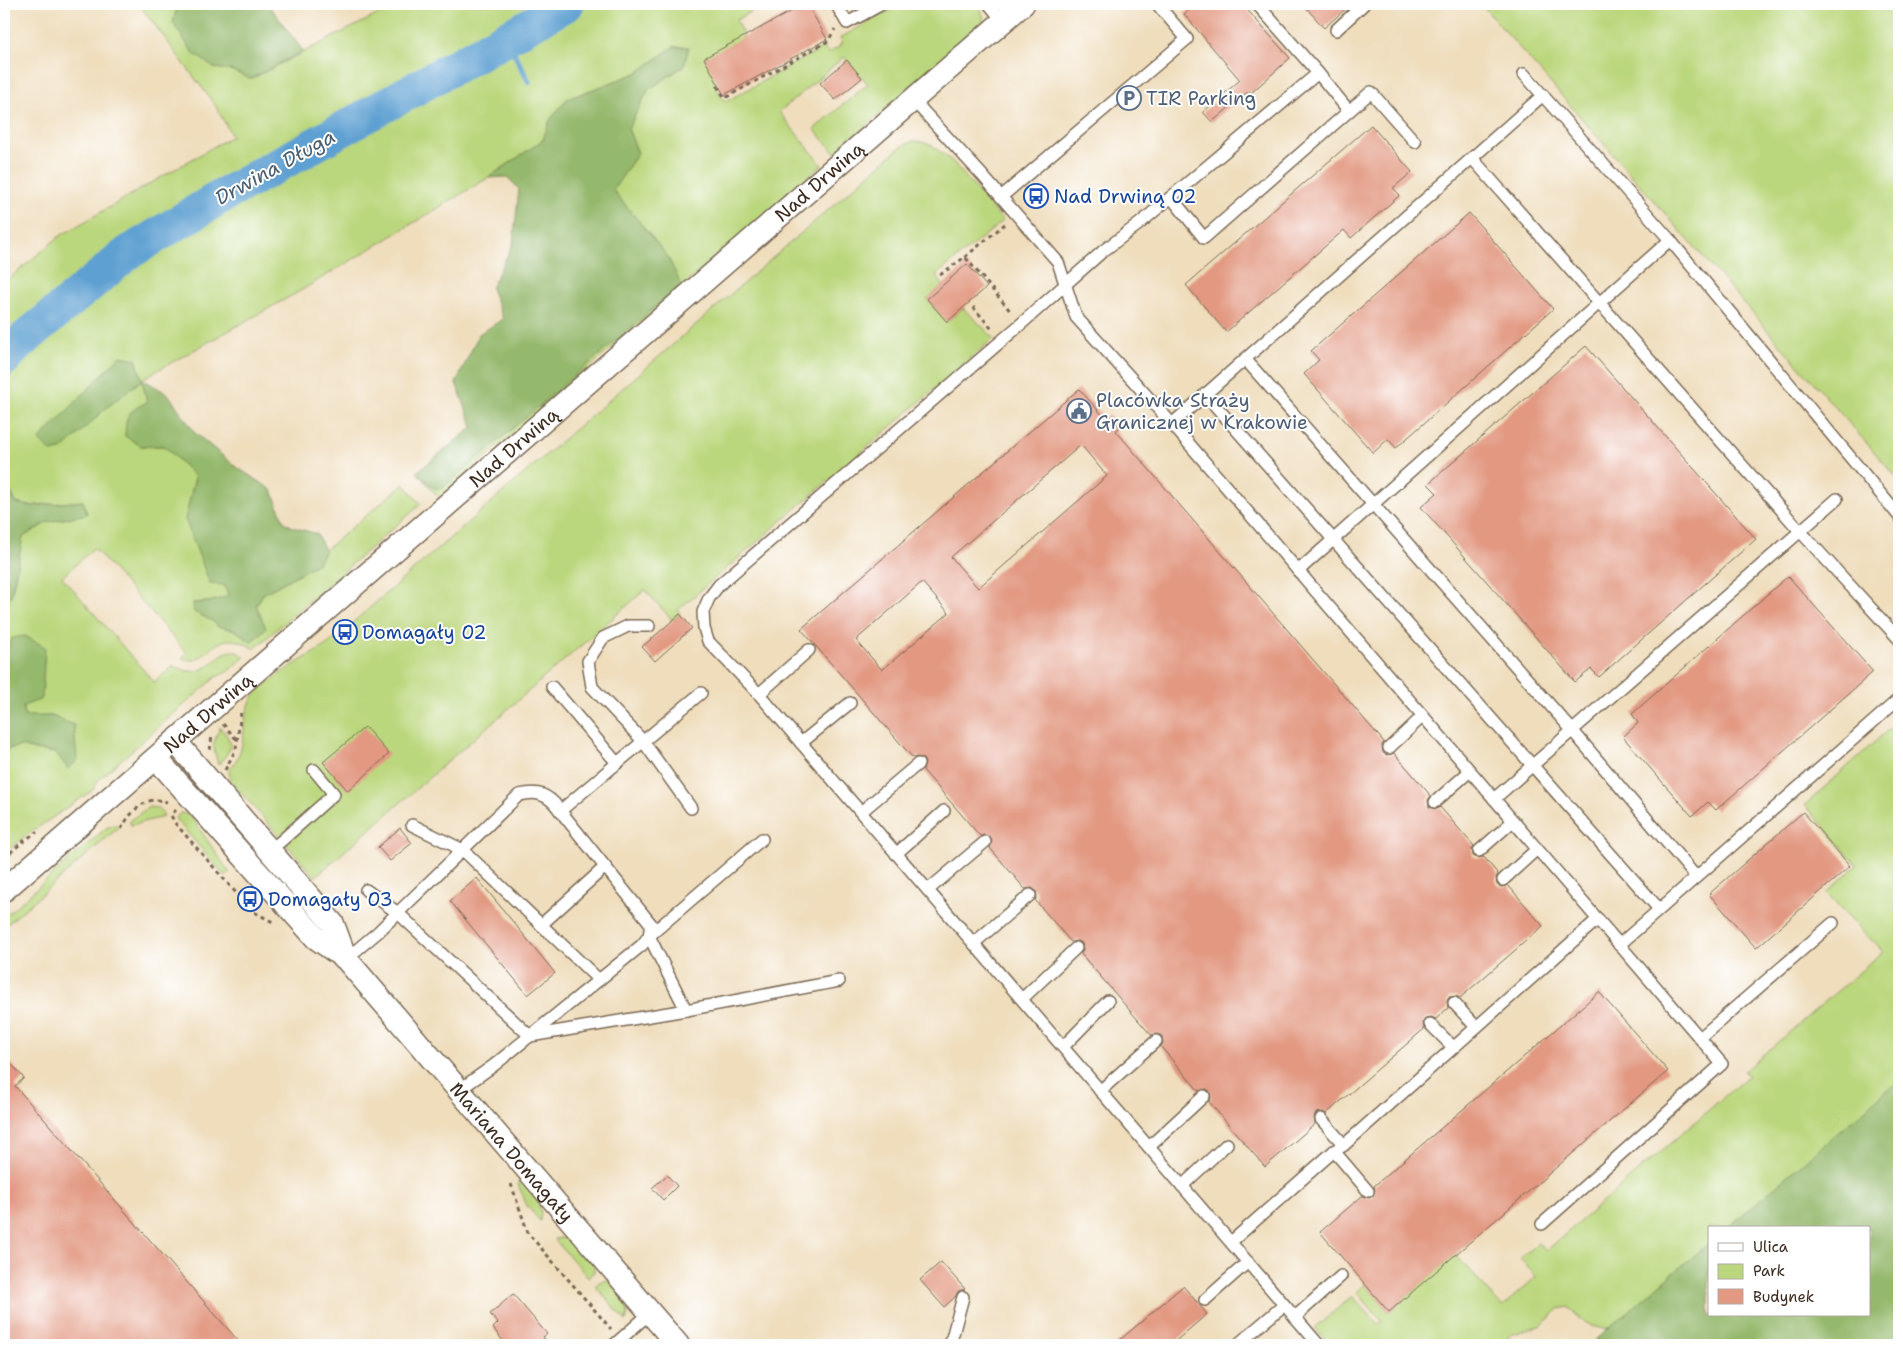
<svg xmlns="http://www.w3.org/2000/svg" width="1903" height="1349" font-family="'Shantell Sans',sans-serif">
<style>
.green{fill:#bbd77d;stroke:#7b804e;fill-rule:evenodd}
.forest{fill:#94b86c;stroke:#687145}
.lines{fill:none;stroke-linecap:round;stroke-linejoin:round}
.stream{stroke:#5ea0d2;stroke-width:5.5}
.river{stroke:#5ea0d2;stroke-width:35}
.building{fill:#e29881;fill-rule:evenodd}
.service-casing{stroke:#7a6955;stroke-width:14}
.minor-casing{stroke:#7a6955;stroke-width:25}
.path{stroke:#7a6955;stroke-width:3;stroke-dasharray:4 4;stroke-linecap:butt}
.service{stroke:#fff;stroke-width:11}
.minor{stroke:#fff;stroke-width:22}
.labels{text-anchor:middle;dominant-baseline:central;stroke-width:4;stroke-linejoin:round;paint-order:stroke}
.service-label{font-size:19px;fill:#4e5e75;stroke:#fff;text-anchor:start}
.street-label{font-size:19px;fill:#3b2a1e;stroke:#fff}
.transit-label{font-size:19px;fill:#164399;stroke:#fff;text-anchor:start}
.water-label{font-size:20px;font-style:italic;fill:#4b5f6f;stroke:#fff}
</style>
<rect width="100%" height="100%" fill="#fff"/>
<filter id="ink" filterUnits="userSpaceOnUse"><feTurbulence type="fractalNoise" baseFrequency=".02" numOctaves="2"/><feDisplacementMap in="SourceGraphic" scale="10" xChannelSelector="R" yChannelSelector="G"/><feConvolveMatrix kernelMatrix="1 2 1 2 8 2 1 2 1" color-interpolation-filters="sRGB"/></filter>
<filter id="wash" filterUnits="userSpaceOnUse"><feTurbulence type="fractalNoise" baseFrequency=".0096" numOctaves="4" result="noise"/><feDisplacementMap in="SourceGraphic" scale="20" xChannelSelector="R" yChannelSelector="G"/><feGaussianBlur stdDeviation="1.12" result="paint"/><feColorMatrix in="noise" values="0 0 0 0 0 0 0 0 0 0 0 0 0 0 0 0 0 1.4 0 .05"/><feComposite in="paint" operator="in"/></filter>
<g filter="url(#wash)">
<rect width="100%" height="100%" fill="#efddbc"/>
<!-- green -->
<g class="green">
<path d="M 139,4 L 178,4 L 173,23 L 214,68 L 230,70 L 251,79 L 398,4 L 764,4 L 736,20 L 744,37 L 718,83 L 715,85 L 725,102 L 824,47 L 828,53 L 839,47 L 842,41 L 840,38 L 901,4 L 977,4 C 982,11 985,16 982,25 L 835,153 L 814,129 L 868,84 L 844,57 L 779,112 L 822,165 L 439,498 L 417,472 L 434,488 L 668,257 L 613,190 L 638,153 L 628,129 L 648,90 L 684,66 L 688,47 L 673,47 L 637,73 L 567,99 L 550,120 L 543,140 L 488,178 L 302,290 L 142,379 L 147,402 L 141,446 L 165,446 L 195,477 L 186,519 L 224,585 L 229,597 L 209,602 L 193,603 L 214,622 L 217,626 L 235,630 L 251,642 L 265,628 L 256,605 L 263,594 L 318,563 L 325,550 L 404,484 L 421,504 L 254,649 C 212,620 209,671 182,658 L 187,653 L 94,548 L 62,577 L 154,682 L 173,666 C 182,670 190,673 200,670 C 217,665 225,640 245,657 L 227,672 L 216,677 L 98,780 L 93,790 L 24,837 L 9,850 L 5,846 L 4,847 L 4,750 L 21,746 L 35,750 L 56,753 L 52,716 L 24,717 L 13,638 L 4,659 L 4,604 L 11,596 L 23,537 L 48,522 L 87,513 L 83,501 L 29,506 L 16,503 L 4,479 L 4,283 L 60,236 L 232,136 L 215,105 ZM 136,359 L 142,379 L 105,409 Z"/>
<polygon points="1481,4 1899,4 1899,480"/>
<path d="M 915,141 L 930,144 L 952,161 L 1003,221 L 936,275 L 943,285 L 927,299 L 947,322 L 963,308 L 994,338 L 678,610 L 680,614 L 672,620 L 645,590 L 315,877 L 230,780 L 229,770 C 250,746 239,726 251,701 C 260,682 308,657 328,644 L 897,150 L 906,144 Z"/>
<polygon points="1899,720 1899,1081 1727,1228 1709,1228 1709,1243 1607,1330 1586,1324 1568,1307 1559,1309 1542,1325 1512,1334 1499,1345 1330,1345 1315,1328 1352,1296 1378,1324 1382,1321 1357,1292 1365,1284 1389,1312 1455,1254 1502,1307 1536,1277 1520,1258 1538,1243 1546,1251 1748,1076 1744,1071 1883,952 1826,893 1857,865 1805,805"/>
<polygon points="220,727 227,736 231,744 227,754 218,765 213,745"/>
<polygon points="149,807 157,808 163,814 163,817 131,825 130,823 130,820"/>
<polygon points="181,813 190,815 229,872 226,877 177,821 175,818"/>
<polygon points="114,825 117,825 118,828 4,927 4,917 106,828"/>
<path d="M 520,1179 C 533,1193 544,1200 540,1221 L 527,1206 L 518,1184 Z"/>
<polygon points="566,1237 574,1241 594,1264 594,1272 588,1277 554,1239"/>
<path d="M 608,1280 C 618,1292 633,1304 626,1321 L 595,1286 L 601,1281 Z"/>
</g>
<!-- forest -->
<g class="forest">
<polygon points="178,4 268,4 303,51 251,79 230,70 214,68 193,53 173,23"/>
<polygon points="673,47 689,47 684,66 648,90 628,129 638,153 613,190 668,257 681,285 442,489 434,488 417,472 473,427 456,383 479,334 503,319 491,288 513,244 519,189 507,177 488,178 543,140 550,120 567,99 637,73"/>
<path d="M 120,356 L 136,359 L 142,379 L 168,394 L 195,433 L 235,466 L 272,490 L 284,522 L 293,527 L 317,534 L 325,550 L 318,563 L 263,594 L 256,605 L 266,628 L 251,642 L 235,630 L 217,626 L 214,622 L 194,612 L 193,603 L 209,602 L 229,596 L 224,585 L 210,584 L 185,519 L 195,477 L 165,446 L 141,446 L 125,436 C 126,413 128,412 147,402 L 142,380 L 105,409 L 62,450 L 51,452 L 39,440 Z"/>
<polygon points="4,479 16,503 29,506 83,501 87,514 48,522 23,537 11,596 4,604"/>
<polygon points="25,636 45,647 42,699 23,706 24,716 52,716 74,725 77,761 68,769 56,753 35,750 21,746 4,750 4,659 12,638"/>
<polygon points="1899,1080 1899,1345 1589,1345 1709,1243 1709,1315 1869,1315 1869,1228 1727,1228"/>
</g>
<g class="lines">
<!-- stream -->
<polyline class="stream" points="506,38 529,82"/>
<!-- river -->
<polyline class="river" points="4,359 17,345 128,253 217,199 567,4"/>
</g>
<g id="blocks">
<!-- building -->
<g class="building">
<polygon points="805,4 807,4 827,39 724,95 704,58"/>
<polygon points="1196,4 1242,4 1290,58 1251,93 1249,91 1212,122 1203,112 1240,80 1184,14"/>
<polygon points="1303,4 1351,4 1324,28"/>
<polygon points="847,60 862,78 835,100 820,83"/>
<polygon points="1371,125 1412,172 1393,188 1400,195 1351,238 1344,230 1226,332 1186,285"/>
<polygon points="1469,213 1553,309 1396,448 1388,439 1373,453 1304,374 1319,360 1311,351"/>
<polygon points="967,264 987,287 947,322 927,299"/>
<polygon points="1586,346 1756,539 1599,677 1591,669 1575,682 1421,507 1437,493 1428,484"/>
<path d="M 1079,389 L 1105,418 L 1109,415 L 1120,427 L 1116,431 L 1384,742 L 1382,746 L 1383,753 L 1387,755 L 1394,753 L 1431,796 L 1428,800 L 1429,807 L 1436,809 L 1440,807 L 1474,846 L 1472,849 L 1473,856 L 1477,858 L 1484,857 L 1498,874 L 1496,878 L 1497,885 L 1501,887 L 1508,885 L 1543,926 L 1460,998 L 1456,996 L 1449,997 L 1447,1001 L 1448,1008 L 1436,1019 L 1431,1017 L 1425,1018 L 1423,1023 L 1424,1029 L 1326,1114 L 1323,1112 L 1316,1113 L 1314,1117 L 1315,1124 L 1265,1167 L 1209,1102 L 1211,1098 L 1210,1091 L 1206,1089 L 1199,1091 L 1161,1047 L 1163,1043 L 1162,1036 L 1158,1034 L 1151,1035 L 1081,954 L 1083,950 L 1082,943 L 1078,941 L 1071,942 L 1035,900 L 1037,897 L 1036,891 L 1032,888 L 1025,889 L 990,848 L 992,841 L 990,837 L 984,835 L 980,836 L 923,770 L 925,763 L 923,759 L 917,757 L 913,758 L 801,629 ZM 1081,445 L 1107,476 L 978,588 L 951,557 ZM 922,582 L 949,613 L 882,670 L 856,640 Z"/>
<polygon points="1788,576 1873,672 1716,810 1708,802 1692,816 1623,737 1638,723 1632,714"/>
<polygon points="680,614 692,628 655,661 642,647"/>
<polygon points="365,727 389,754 348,791 323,762"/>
<polygon points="1803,812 1850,866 1756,948 1709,894"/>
<polygon points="400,828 412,843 390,861 378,847"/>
<polygon points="477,878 555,973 528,995 450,901"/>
<polygon points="1599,992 1668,1071 1389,1312 1320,1232 1362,1196 1369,1198 1373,1196 1375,1190 1374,1186"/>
<polygon points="4,1056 24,1078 15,1086 242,1345 4,1345"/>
<polygon points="667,1175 677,1186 663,1200 652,1188"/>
<polygon points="941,1262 965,1289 958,1291 955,1297 944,1307 920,1280"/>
<polygon points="1183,1286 1207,1314 1171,1345 1114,1345"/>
<polygon points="513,1294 547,1334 543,1337 550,1345 506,1345 493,1328 498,1323 490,1314"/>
</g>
</g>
</g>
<g filter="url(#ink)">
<use href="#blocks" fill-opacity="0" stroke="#7a6955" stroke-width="1"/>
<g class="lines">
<defs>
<g id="service">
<polyline points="836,4 847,23 882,4"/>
<polyline points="989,4 1003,21"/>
<polyline points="1257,4 1318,73"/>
<polyline points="1336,30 1364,4"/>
<polyline points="1524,74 1670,240 1899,516"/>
<polyline points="913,100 982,175 1058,262 1076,317 1172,424 1722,1064 1542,1224"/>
<polyline points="1472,158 1800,531 1899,639"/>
<polyline points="1001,197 1187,39 1157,4"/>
<polyline points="1171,197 1204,238 1349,111"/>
<polyline points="1245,359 1572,730 1696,877"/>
<polyline points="1205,394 1659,909"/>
<polyline points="1172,424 1543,95"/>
<polyline points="1298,571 1670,240"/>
<polyline points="649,626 628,626 603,638 588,661 592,687 643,741 691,808"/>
<polyline points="552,687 617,763"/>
<polyline points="759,694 809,650"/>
<polyline points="801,743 850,703"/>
<polyline points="1389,748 1423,716"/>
<polyline points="1494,799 1837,499"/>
<polyline points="1435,802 1470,771"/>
<polyline points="560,811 701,693"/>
<polyline points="861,812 918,764"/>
<polyline points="412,825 463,850 599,980"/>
<polyline points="762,839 649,936 686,1010 839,981"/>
<polyline points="268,850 280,842 334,794 314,770"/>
<polyline points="1479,851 1513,821"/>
<polyline points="896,854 944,811"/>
<polyline points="1503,880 1537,849"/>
<polyline points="366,890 398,913 530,1036 686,1010"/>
<polyline points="928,890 985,842"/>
<polyline points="541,925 605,867"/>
<polyline points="974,943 1030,895"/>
<polyline points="1619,945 1899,699"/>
<path d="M 346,959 L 378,932 L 519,795 C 534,792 543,792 554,803 L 651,924 L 649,936 L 642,945 L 493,1066 L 459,1090"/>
<polyline points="1022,999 1076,948"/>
<polyline points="1454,1003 1476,1027"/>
<polyline points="1430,1024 1453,1047"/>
<polyline points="1700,1038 1833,923"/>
<polyline points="1063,1047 1108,1001"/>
<polyline points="1100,1091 1156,1041"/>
<polyline points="1321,1119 1344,1145"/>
<polyline points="1149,1147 1204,1096"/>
<polyline points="1334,1151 1368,1191"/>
<polyline points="1182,1186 1227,1144"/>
<polyline points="1231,1242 1334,1151 1344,1145 1598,919"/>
<polyline points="1205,1300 1248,1262"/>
<polyline points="1295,1317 1341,1276"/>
<polyline points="614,1345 650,1313"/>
<polyline points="950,1345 963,1297"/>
<polyline points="1237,1345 1284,1305"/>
<polyline points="1319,1345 759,694 708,641 704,628 703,612 709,598 719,585 1021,324 1103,251 1139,224 1318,73 1349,111 1371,92 1415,142"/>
</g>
<g id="minor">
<polyline points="175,741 333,924 346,959"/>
<path id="s1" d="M 156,758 L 316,938 L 346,959 L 678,1345"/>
<path id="s2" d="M 4,890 L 1023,4"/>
</g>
</defs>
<!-- service casing -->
<use href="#service" class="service-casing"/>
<!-- minor casing -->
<use href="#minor" class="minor-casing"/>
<!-- path -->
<g class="path">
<polyline points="717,86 725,98 828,41 835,29"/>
<polyline points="965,257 1005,224"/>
<polyline points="940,275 965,257 1012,313"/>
<polyline points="973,307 992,329"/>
<polyline points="223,724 237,740"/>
<polyline points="210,750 212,736"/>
<polyline points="225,770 236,749 241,712"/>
<polyline points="176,810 171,815 174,822 252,911 273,922"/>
<path d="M 121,829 C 131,812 145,794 167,802"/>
<polyline points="4,858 25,840 37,832"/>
<polyline points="511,1184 528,1233 611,1329"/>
</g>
<!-- service -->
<use href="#service" class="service"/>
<!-- minor -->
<use href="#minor" class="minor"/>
</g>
</g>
<!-- icons -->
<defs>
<symbol id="parking-ring" viewBox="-11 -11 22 22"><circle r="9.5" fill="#fff" stroke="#5c6f8a" stroke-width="1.5"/><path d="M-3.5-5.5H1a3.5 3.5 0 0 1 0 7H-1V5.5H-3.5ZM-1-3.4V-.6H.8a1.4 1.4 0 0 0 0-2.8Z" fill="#5c6f8a"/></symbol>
<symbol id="bus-ring" viewBox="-11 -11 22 22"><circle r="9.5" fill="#fff" stroke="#1a4fb4" stroke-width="1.5"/><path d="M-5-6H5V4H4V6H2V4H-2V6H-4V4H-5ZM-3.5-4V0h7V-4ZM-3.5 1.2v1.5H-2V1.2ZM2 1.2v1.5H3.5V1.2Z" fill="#1a4fb4"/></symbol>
<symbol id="civic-ring" viewBox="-11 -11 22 22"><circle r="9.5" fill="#fff" stroke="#5c6f8a" stroke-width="1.5"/><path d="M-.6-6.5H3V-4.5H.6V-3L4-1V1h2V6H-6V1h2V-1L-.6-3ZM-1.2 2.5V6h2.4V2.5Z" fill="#5c6f8a"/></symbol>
</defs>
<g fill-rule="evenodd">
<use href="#parking-ring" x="1115" y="84" width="28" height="28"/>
<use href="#bus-ring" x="1022" y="182" width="28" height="28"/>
<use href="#civic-ring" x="1065" y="397" width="28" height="28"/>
<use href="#bus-ring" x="331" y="618" width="28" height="28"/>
<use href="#bus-ring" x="236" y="885" width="28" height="28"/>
</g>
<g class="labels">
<!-- service labels -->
<g class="service-label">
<text x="1146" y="98">TIR Parking</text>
<text x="1096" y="400">Placówka Straży<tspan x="1096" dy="22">Granicznej w Krakowie</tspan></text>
</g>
<!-- street labels -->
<g class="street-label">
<text stroke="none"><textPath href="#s2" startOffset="1080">Nad Drwiną</textPath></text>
<text stroke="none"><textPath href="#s2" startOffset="675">Nad Drwiną</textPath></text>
<text stroke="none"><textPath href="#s2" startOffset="270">Nad Drwiną</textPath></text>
<text stroke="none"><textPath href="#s1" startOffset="532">Mariana Domagały</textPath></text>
</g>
<!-- transit labels -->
<g class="transit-label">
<text x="1054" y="196">Nad Drwiną 02</text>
<text x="362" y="632">Domagały 02</text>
<text x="268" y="899">Domagały 03</text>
</g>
<!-- water labels -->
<g class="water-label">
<text transform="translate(275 167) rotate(-29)">Drwina Długa</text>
</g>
</g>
<!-- margin -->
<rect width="1903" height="1349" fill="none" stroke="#fff" stroke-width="20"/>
<!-- legend -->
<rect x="1708" y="1226" width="162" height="90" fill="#ffffff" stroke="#b1aaa5"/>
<rect x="1718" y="1243" width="25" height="8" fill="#ffffff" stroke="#b1aaa5"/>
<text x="1753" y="1252" font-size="15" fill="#3b2a1e">Ulica</text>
<rect x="1718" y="1264" width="25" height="15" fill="#bbd77d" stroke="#b1aaa5"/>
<text x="1753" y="1276" font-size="15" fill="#3b2a1e">Park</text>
<rect x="1718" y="1289" width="25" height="15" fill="#e29881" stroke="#b1aaa5"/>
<text x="1753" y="1302" font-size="15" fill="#3b2a1e">Budynek</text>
</svg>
